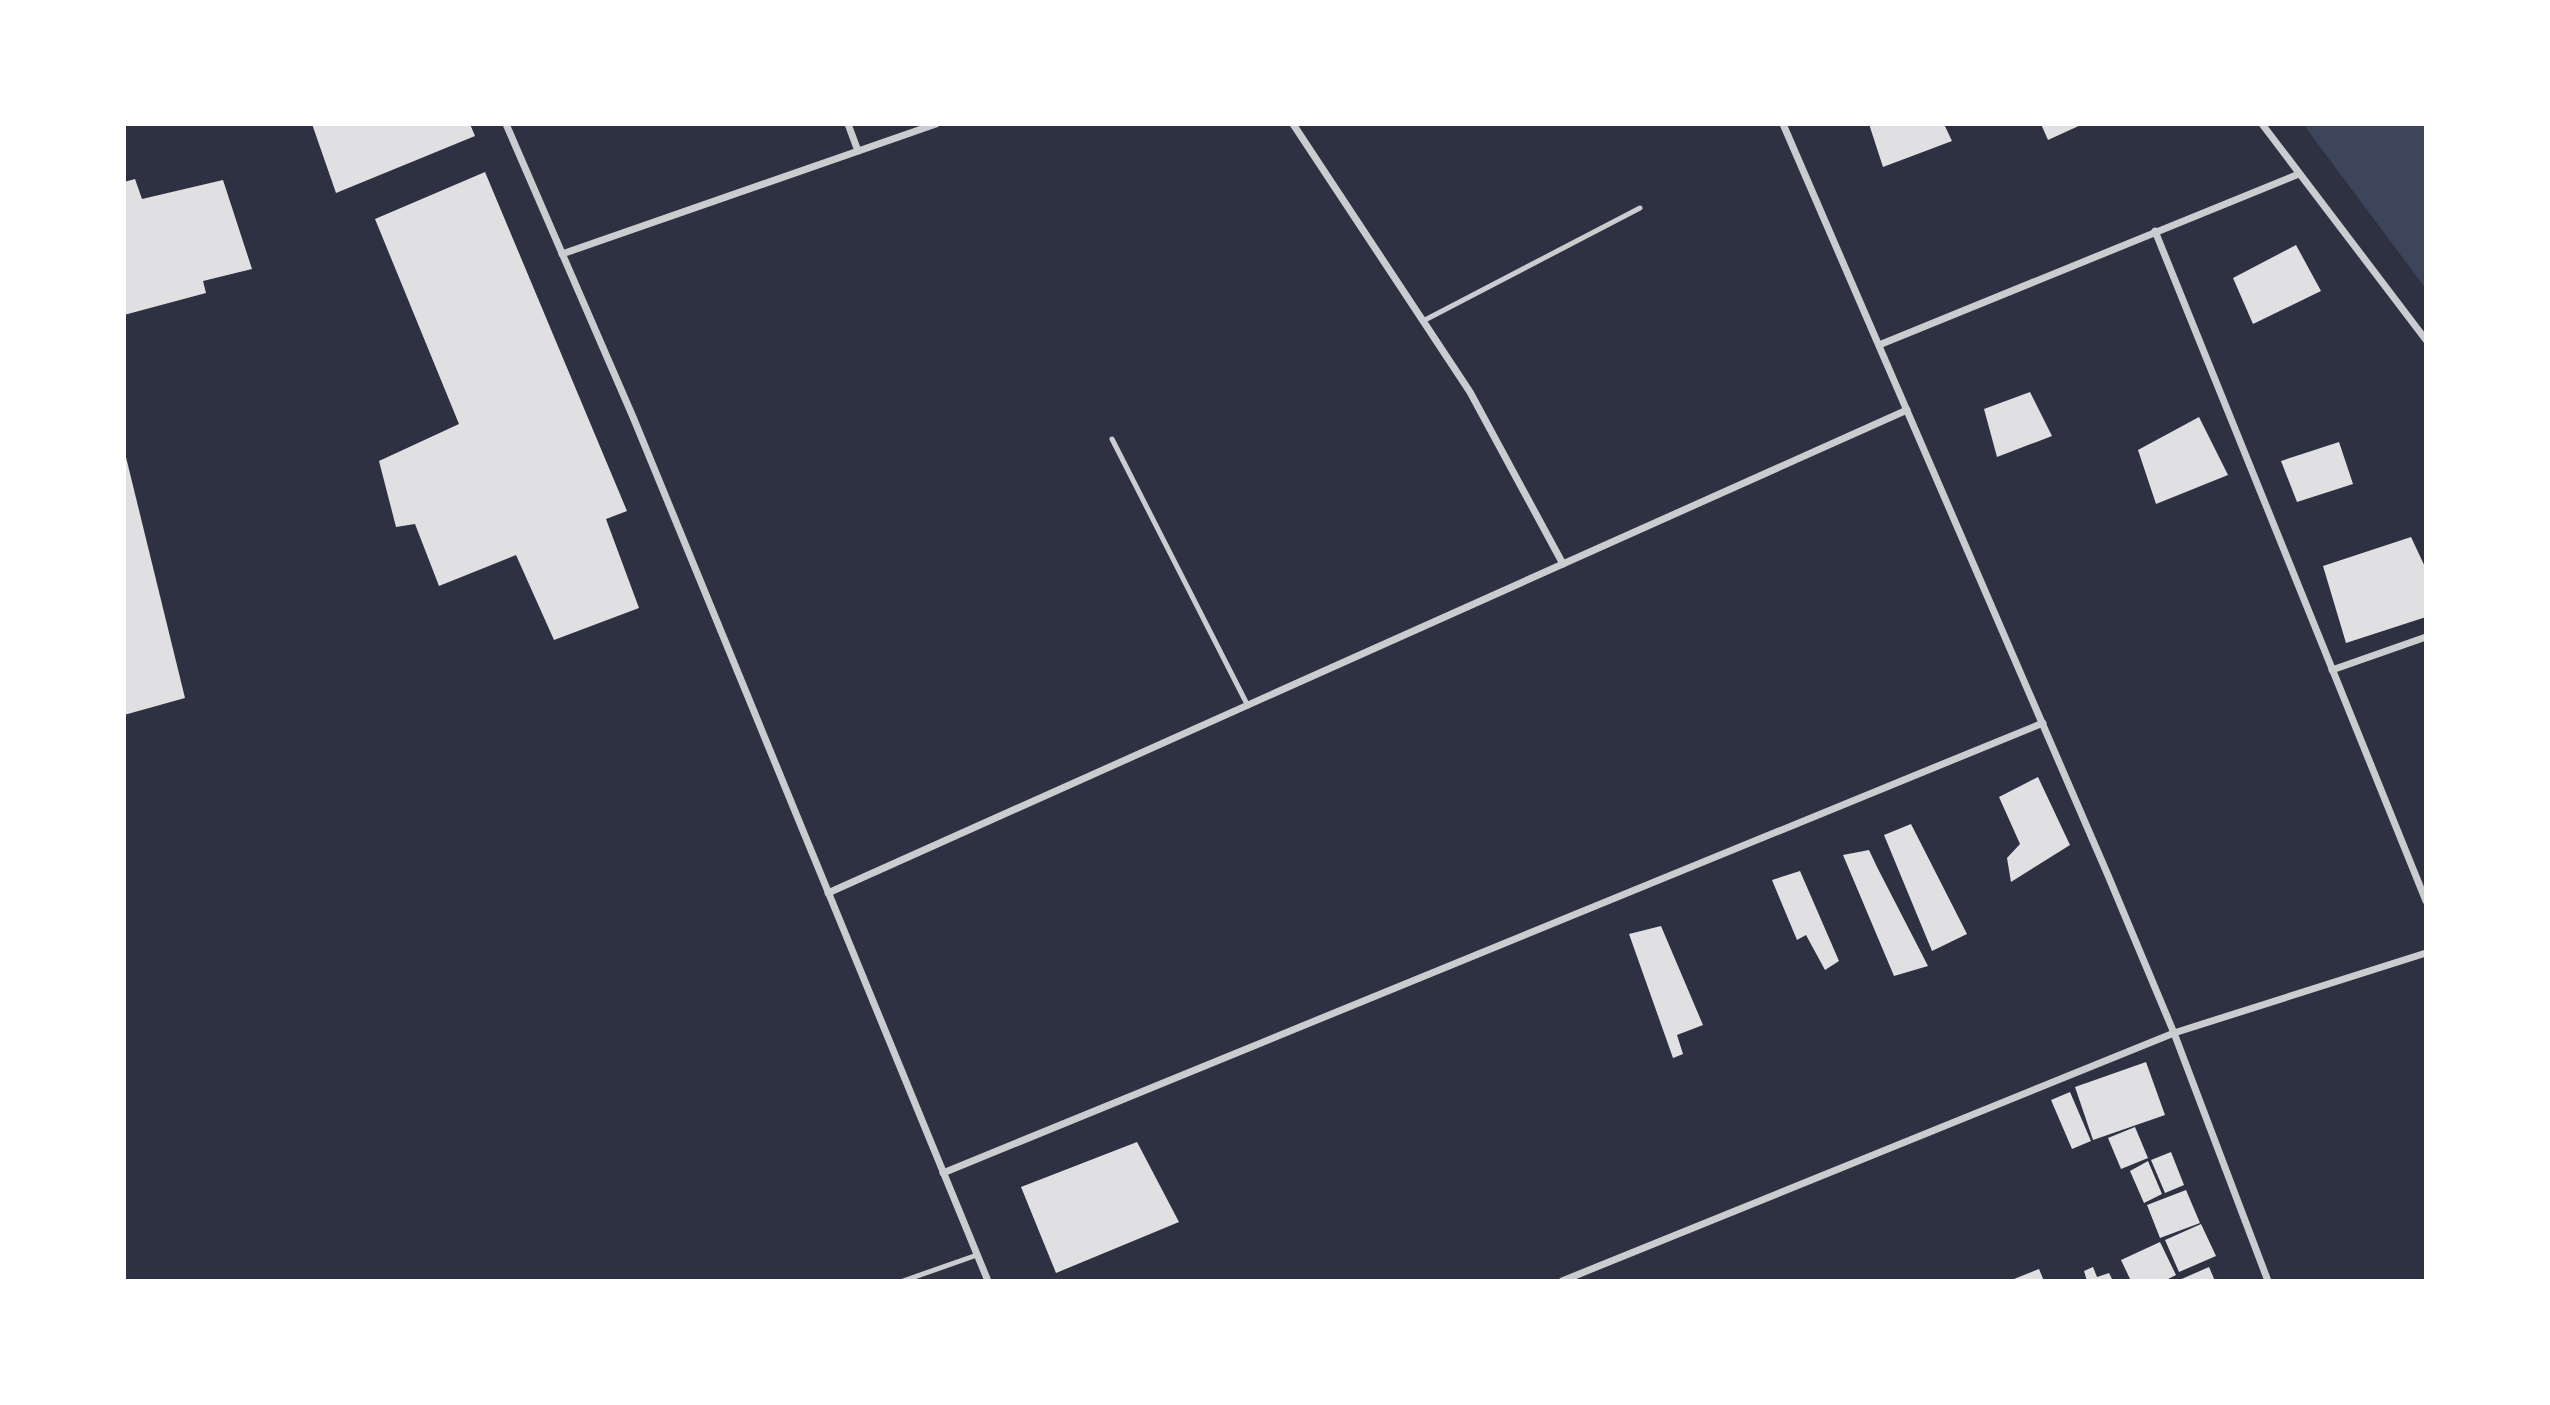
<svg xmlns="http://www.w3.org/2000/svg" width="2550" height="1405" font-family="'Alegreya Sans',sans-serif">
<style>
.green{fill:#3c4559}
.building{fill:#e0e0e3}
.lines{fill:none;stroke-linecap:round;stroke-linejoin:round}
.service{stroke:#caccd0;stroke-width:5}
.minor{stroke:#caccd0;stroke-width:7}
</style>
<rect width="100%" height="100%" fill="#2d3142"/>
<!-- green -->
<polygon class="green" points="2303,124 2426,124 2426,289"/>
<!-- building -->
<g class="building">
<polygon points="312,124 470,124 475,136 336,193"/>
<polygon points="1869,124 1944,124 1952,141 1883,167"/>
<polygon points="2041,124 2083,124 2048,140"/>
<polygon points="485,172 627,511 606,519 639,608 554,640 516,555 439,586 415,524 396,527 379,461 459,424 375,219"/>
<polygon points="135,179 142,199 223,180 252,269 203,281 206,293 124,315 124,182"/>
<polygon points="2296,245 2321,291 2253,324 2233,278"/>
<polygon points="2030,392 2052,436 1997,457 1984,409"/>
<polygon points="2199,417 2228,475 2156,504 2138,450"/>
<polygon points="2339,442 2353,484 2297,502 2281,461"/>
<polygon points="124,449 185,698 124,715"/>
<polygon points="2411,537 2426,569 2426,617 2346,643 2323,566"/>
<polygon points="2038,777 2070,845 2011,882 2007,858 2020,844 1999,797"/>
<polygon points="1911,824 1967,934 1932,951 1884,835"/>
<polygon points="1869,850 1877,867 1928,966 1894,976 1843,855"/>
<polygon points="1800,871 1839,961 1825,970 1806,935 1797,940 1772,880"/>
<polygon points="1661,926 1703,1025 1677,1035 1683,1054 1673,1058 1629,934"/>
<polygon points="2146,1062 2165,1115 2093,1140 2075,1087"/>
<polygon points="2070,1092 2091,1141 2072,1149 2051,1100"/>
<polygon points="2135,1127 2148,1158 2121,1169 2108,1138"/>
<polygon points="1137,1142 1179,1222 1056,1273 1021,1187"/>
<polygon points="2171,1152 2184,1185 2165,1193 2151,1160"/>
<polygon points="2148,1161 2162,1194 2144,1203 2130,1171"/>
<polygon points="2186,1190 2200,1223 2160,1238 2147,1205"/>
<polygon points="2201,1224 2216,1256 2179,1272 2165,1240"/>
<polygon points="2160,1242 2176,1275 2164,1281 2131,1281 2121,1260"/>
<polygon points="2093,1267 2097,1277 2109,1273 2113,1281 2087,1281 2084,1271"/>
<polygon points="2209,1267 2215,1281 2177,1281"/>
<polygon points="2039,1269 2044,1281 2009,1281"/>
</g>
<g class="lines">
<!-- service -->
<g class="service">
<polyline points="1423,321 1640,208"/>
<polyline points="1112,439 1248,706"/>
<polyline points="903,1281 977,1255"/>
</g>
<!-- minor -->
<g class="minor">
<polyline points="506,124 633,417 988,1281"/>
<polyline points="848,124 858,151"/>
<polyline points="1293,124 1470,392 1563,564"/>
<polyline points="1783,124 2107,873 2174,1033 2268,1281"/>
<polyline points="2262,124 2426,340"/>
<polyline points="2155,231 2426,901"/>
<polyline points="562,254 936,124"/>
<polyline points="1879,345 2299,174"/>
<polyline points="2332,670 2426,637"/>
<polyline points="828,893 1907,410"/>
<polyline points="943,1173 2043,723"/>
<polyline points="1562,1281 2174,1033 2426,953"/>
</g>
</g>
<!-- border -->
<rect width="2550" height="1405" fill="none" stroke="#ffffff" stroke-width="252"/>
</svg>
